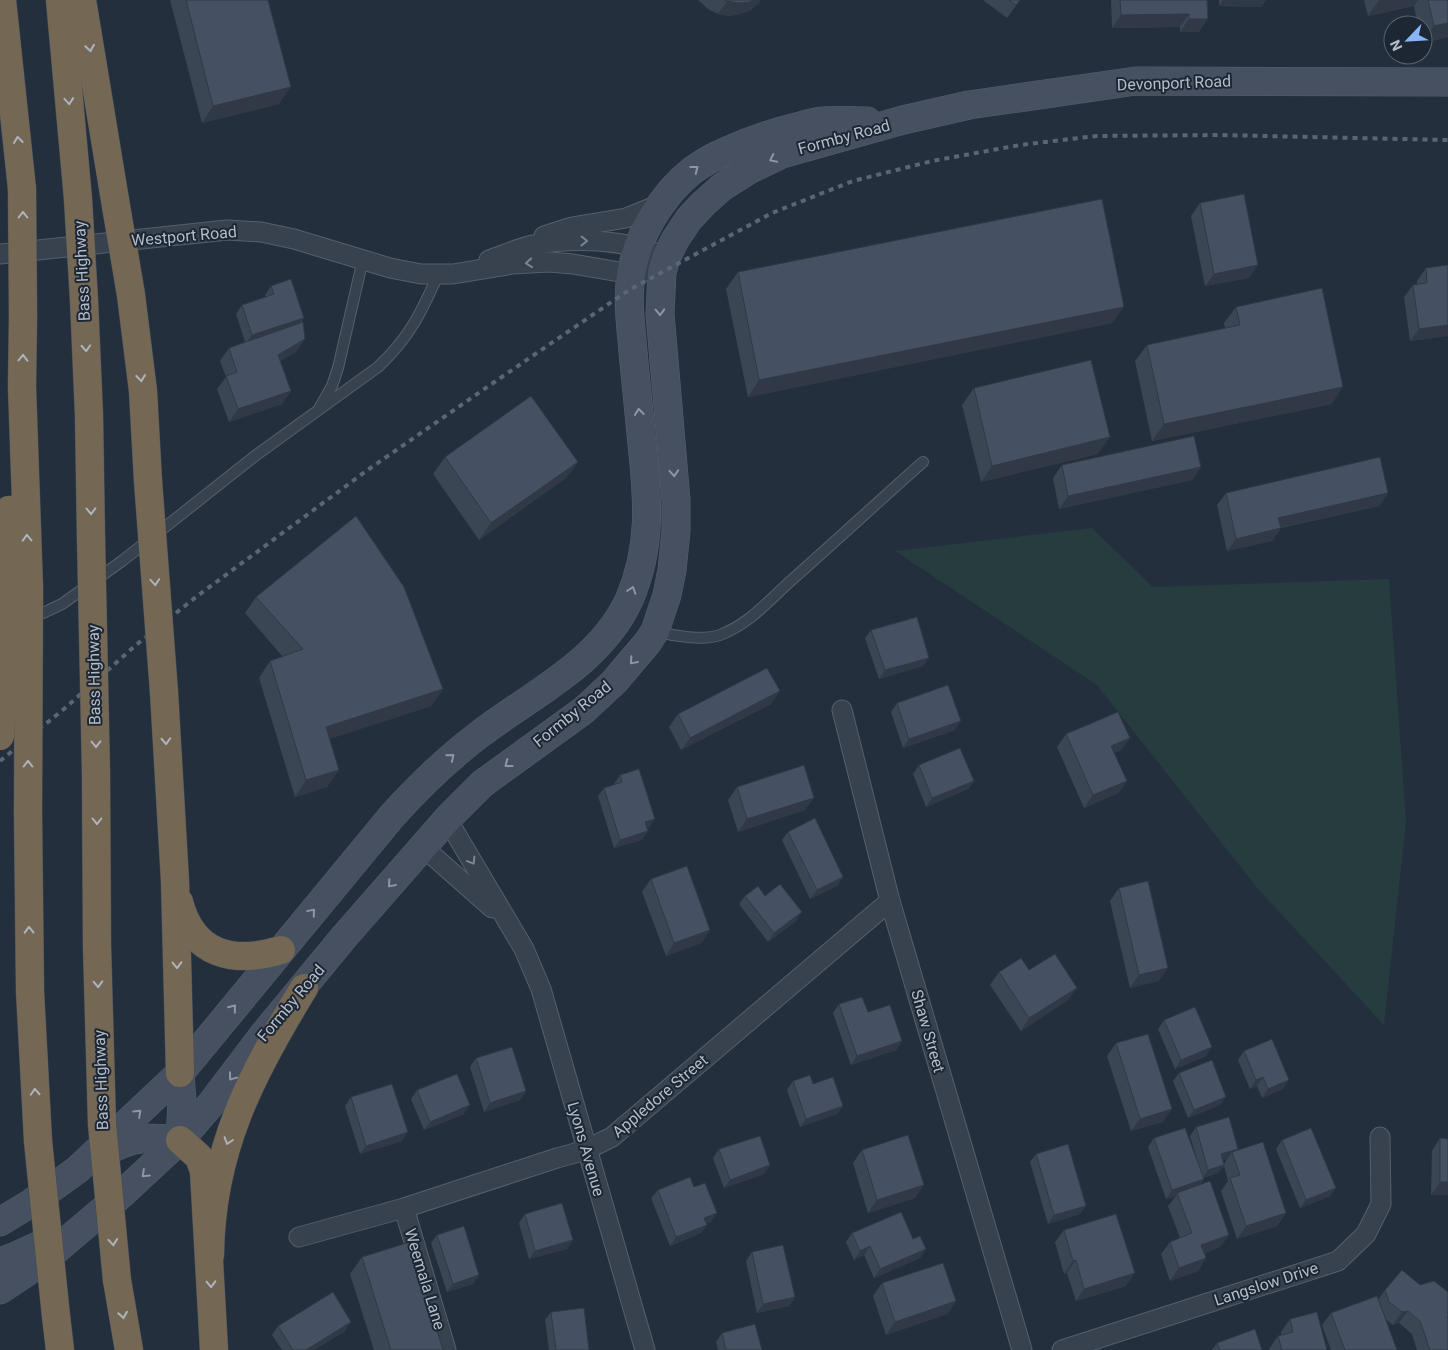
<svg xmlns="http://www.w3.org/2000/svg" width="1448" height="1350" font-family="Roboto,sans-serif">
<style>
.green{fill:#263c3f}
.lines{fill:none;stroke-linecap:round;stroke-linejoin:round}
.lane-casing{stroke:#565f6c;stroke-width:12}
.street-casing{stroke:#565f6c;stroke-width:21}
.secondary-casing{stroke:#565f6c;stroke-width:29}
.highway-casing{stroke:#434c59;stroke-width:29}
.lane{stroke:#38414e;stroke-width:10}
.street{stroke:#38414e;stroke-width:19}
.secondary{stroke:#465061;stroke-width:28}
.highway{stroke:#746855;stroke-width:28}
.rail{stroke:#5a6575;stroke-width:4;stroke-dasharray:5 5;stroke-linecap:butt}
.highway-bridge-casing{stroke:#434c59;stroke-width:29;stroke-linecap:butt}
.highway-bridge{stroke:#746855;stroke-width:28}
.wall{fill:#3b4654;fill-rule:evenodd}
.shaded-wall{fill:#303945}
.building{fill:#455162;stroke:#303945}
.oneway{stroke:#aeb4bd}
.oneway2{stroke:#8e96a5}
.oneway3{stroke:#7c8592}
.labels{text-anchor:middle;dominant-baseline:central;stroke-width:4;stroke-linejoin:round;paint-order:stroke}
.street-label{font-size:16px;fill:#b4bcc9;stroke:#1d2633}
</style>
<rect width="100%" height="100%" fill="#242f3e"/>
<!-- green -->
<polygon class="green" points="1092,528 1153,587 1389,579 1406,822 1384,1025 1258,889 1097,685 895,551"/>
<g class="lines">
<defs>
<g id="lane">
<polyline points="320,407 332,386 338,368 363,259"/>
<path d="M 30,619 L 62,604 L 122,561 L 255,456 L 378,367 C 409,338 421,313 438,275"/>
<path d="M 656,631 C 673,636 704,641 720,635 C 750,624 771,598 795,577 C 838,539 880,500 923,462"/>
</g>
<g id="street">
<polyline points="544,236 572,227 626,218 661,204"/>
<polyline points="0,254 227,230 261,232 294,239 390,268 421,274 453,274 513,264 549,262 573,264 631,274 650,270 665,263"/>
<path d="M 489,260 C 504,255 518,248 533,245 C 573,237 630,239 666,258"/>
<polyline points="842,710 890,901 1022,1350"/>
<polyline points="447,819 524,949 541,989 645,1350"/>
<polyline points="423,847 492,908"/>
<polyline points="404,1208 446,1350"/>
<polyline points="299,1237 404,1208 557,1158 586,1150 612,1137 890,901"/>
<polyline points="1062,1350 1338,1261 1366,1234 1381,1204 1380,1137"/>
</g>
<g id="secondary">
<polyline points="180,1140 182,1102 180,1073"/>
<path d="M 106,1152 C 133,1136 150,1137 180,1140"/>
<path d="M 0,1222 L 31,1203 L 77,1170 L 180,1073 L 392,816 C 419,786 448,758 480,734 C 532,694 600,663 629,600 C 652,547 648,500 642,444 C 639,413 636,383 633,352 C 631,327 627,301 631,275 C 637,236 662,194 693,170 C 704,162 715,156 727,151 C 751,140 775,132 800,126 C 808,124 816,121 823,121 C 838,120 852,121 867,121"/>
<polyline points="0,1262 16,1256 51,1240"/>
<polyline points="0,1290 27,1272 56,1250 123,1193 180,1140 211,1104 264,1034 344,937 449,817 482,784 584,710 614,682 648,642 655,631 667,595 672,570 676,531 676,500 660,314 662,272 666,258 675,240 689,219 703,204 722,187 749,170 782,154 903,120 969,105 1136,81 1448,82"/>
</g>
<g id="highway">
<polyline points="2,0 22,189"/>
<polyline points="60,0 78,199"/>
<polyline points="82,0 115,200"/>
<polyline points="131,295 143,391 148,481"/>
<polyline points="84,300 89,415 91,538"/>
<polyline points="23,316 22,387 29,587"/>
<polyline points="7,596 9,510"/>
<polyline points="164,692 175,881 180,1073"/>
<polyline points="96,773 97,946 102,1124"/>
<polyline points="28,813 30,991 38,1141"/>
<path d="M 179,902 C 193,956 234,964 281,950"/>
<polyline points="180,1140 199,1157 204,1171 214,1350"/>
<path d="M 210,1255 C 211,1151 251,1074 304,988"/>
<polyline points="117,1280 129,1350"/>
<polyline points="56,1316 60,1350"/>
</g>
</defs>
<!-- lane casing -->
<use href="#lane" class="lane-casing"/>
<!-- street casing -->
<use href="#street" class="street-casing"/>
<!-- secondary casing -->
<use href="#secondary" class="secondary-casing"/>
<!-- highway casing -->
<use href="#highway" class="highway-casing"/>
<!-- lane -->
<use href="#lane" class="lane"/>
<!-- street -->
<use href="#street" class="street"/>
<!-- secondary -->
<use href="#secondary" class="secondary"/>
<!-- highway -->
<use href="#highway" class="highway"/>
<!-- rail -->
<polyline class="rail" points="0,761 64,709 136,645 196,597 369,469 493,383 629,290 772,213 853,181 932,161 1020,145 1096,136 1219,135 1448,140"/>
<defs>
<g id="highway-bridge">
<polyline points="22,189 23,316"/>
<polyline points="78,199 84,300"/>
<polyline points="115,200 131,295"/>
<polyline points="148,481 164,692"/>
<polyline points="91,538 96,773"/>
<polyline points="0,736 7,596"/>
<polyline points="28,813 29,587"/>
<polyline points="102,1124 117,1280"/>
<polyline points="38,1141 56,1316"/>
</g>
</defs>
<!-- highway-bridge casing -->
<use href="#highway-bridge" class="highway-bridge-casing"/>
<!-- highway-bridge -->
<use href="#highway-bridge" class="highway-bridge"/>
</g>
<!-- wall -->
<g class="wall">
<polygon points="170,0 268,0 279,104 202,123"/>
<polygon points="698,0 761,0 759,3 751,10 741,14 729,16 718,14 708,9"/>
<polygon points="983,0 1020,0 1007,18"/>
<polygon points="1111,0 1207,0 1199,32 1180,32 1180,27 1112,28"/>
<polygon points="1219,0 1266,0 1261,7 1219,6"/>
<polygon points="1364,0 1448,0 1448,37 1423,43 1423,25 1418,25 1414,6 1368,16"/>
<polygon points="1200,203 1249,278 1205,286 1191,216"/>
<polygon points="1448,265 1448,336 1410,341 1404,297 1413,285 1417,284 1417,281 1426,268"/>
<polygon points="738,272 1112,323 748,397 726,289"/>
<polygon points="271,286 304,318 301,323 296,352 280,361 291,391 282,404 229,422 217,389 226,377 220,361 229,348 245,342 236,314 242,305 266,297 265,295"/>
<polygon points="1236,307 1332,404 1152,441 1135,361 1147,345 1225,328 1224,323"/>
<polygon points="974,388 1098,454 981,482 962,405"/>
<polygon points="445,457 578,462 566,478 479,540 433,474"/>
<polygon points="1062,465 1201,467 1192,480 1059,509 1053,478"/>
<polygon points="1226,493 1388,493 1379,506 1281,528 1272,541 1227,551 1217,505"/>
<polygon points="256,597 443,689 431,706 329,739 339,770 327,787 295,797 259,678 270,661 283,657 245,613"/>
<polygon points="871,630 923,666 879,679 865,638"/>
<polygon points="780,691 771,704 681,750 669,727 678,714"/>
<polygon points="897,703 955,730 903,748 891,712"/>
<polygon points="1066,734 1130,738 1121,750 1114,753 1127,781 1118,793 1084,808 1057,747"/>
<polygon points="919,765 974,781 968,789 926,807 913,774"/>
<polygon points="620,775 649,828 647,828 642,840 614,848 598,796 604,788 614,785 614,784"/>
<polygon points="737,787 805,810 738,832 728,800"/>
<polygon points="788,832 843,877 837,886 810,899 782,840"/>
<polygon points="651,879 710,930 701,943 666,956 642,892"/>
<polygon points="1119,888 1159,981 1130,988 1110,901"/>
<polygon points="745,896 765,896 796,921 768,942 739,904"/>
<polygon points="1029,970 1068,1000 1021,1031 990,985 999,972"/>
<polygon points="839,1004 902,1041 896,1050 851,1065 833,1013"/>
<polygon points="1164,1020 1206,1056 1175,1069 1158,1029"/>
<polygon points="1116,1043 1163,1122 1131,1131 1107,1056"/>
<polygon points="1244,1051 1283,1089 1262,1098 1257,1086 1250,1089 1238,1060"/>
<polygon points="476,1058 526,1091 520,1100 484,1112 470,1067"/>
<polygon points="1179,1073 1220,1105 1188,1118 1173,1081"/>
<polygon points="793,1081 813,1084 843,1106 837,1114 800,1127 787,1090"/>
<polygon points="417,1090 464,1114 424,1130 411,1099"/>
<polygon points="351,1097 402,1141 360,1154 345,1106"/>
<path d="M 1196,1127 L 1238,1149 L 1237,1150 L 1286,1213 L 1277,1226 L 1237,1239 L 1221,1191 L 1228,1181 L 1224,1166 L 1218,1173 L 1203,1178 L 1204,1179 L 1200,1185 L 1229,1235 L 1220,1247 L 1205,1253 L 1206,1258 L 1198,1271 L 1170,1281 L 1161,1254 L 1170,1242 L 1180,1238 L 1168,1206 L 1176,1196 L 1166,1199 L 1148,1147 L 1154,1138 L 1197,1160 L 1190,1136 ZM 1227,1159 L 1224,1164 L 1223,1160 Z"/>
<polygon points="1440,1138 1448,1195 1431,1195 1432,1151"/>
<polygon points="1282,1140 1336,1188 1330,1196 1300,1208 1276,1149"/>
<polygon points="719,1149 770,1165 764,1174 724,1188 713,1158"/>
<polygon points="862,1150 915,1198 868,1213 853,1163"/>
<polygon points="1036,1154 1080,1214 1048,1224 1030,1162"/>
<polygon points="694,1187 711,1222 706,1223 707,1225 701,1233 670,1246 651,1198 658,1190"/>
<polygon points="525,1214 573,1240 567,1249 529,1259 519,1223"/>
<polygon points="1064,1230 1126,1286 1076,1301 1067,1273 1064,1274 1055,1242"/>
<polygon points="852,1233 913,1239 926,1249 920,1258 874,1278 864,1255 854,1260 846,1242"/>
<polygon points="437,1235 479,1275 473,1284 447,1292 431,1243"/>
<polygon points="752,1252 795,1297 789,1306 757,1313 746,1261"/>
<polygon points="362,1257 443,1350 374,1350 350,1274"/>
<polygon points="1402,1270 1448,1350 1417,1350 1412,1334 1399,1323 1393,1325 1385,1319 1397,1350 1331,1350 1322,1325 1331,1313 1378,1300 1385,1290"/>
<polygon points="882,1283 956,1301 947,1314 886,1335 873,1296"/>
<polygon points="551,1312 589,1350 549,1350 545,1320"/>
<polygon points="1290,1319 1327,1350 1270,1350 1269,1349 1278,1336 1281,1335 1281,1332"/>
<polygon points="278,1326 345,1331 314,1350 282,1350 272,1335"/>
<polygon points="722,1333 762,1350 718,1350 716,1342"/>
<polygon points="1217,1343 1262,1350 1212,1350"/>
</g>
<!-- shaded-wall -->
<g class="shaded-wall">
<polygon points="753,0 761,0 759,3 751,10 741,14 729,16 718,14 727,1"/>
<polygon points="1223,0 1266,0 1261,7 1219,6"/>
<polygon points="1379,0 1418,0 1414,6 1368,16"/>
<polygon points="1189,14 1180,27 1112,28 1121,15"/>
<polygon points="1189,19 1208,19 1199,32 1180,32"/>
<polygon points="1448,23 1448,37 1423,43 1423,41 1434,26"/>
<polygon points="291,87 279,104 202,123 213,106"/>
<polygon points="1258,265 1249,278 1205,286 1214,274"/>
<polygon points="1124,307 1112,323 748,397 759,380"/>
<polygon points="304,318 298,326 246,344 252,335"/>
<polygon points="1448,325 1448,336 1410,341 1419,329"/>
<polygon points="305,339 296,352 269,368 278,355"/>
<polygon points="1343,387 1332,404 1152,441 1164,424"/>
<polygon points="291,391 282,404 229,422 238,409"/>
<polygon points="1110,437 1098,454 981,482 992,466"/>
<polygon points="578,462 566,478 479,540 491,523"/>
<polygon points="1201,467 1192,480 1059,509 1068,496"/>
<polygon points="1388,493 1379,506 1269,530 1278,518"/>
<polygon points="1281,528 1272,541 1227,551 1236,539"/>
<polygon points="929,658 923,666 879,679 885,670"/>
<polygon points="443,689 431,706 314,744 326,727"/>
<polygon points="780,691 771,704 681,750 690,738"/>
<polygon points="961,721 955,730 903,748 909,739"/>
<polygon points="1130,738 1121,750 1102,758 1111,746"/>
<polygon points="339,770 327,787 295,797 306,780"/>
<polygon points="974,781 968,789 926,807 932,798"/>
<polygon points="1127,781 1118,793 1084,808 1093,795"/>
<polygon points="814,798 805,810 738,832 747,819"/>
<polygon points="655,819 649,828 639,831 645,822"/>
<polygon points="648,831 642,840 614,848 620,840"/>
<polygon points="843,877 837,886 810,899 817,890"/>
<polygon points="802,912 796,921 768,942 774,933"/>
<polygon points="710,930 701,943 666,956 674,943"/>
<polygon points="1168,968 1159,981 1130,988 1139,975"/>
<polygon points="1077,988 1068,1000 1021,1031 1029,1018"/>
<polygon points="902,1041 896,1050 851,1065 857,1056"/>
<polygon points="1212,1047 1206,1056 1175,1069 1181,1060"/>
<polygon points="1263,1077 1257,1086 1250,1089 1256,1080"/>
<polygon points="1289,1080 1283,1089 1262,1098 1268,1089"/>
<polygon points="526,1091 520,1100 484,1112 490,1103"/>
<polygon points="1226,1097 1220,1105 1188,1118 1194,1110"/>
<polygon points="470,1105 464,1114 424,1130 430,1122"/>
<polygon points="843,1106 837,1114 800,1127 806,1119"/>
<polygon points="1172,1109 1163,1122 1131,1131 1140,1119"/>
<polygon points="408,1132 402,1141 360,1154 366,1146"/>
<polygon points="1238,1149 1233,1156 1232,1152 1227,1159 1215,1163 1221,1154"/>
<polygon points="770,1165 764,1174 724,1188 730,1180"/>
<polygon points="1224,1165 1218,1173 1202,1178 1208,1170"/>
<polygon points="1204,1179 1198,1188 1177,1193 1176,1196 1166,1199 1172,1190"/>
<polygon points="1440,1182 1448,1182 1448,1195 1431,1195"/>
<polygon points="924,1185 915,1198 868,1213 877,1200"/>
<polygon points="1336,1188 1330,1196 1300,1208 1306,1200"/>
<polygon points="1086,1206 1080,1214 1048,1224 1054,1215"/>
<polygon points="717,1213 711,1222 698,1227 704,1218"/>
<polygon points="1286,1213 1277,1226 1237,1239 1246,1226"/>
<polygon points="707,1225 701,1233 670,1246 676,1237"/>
<polygon points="1229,1235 1220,1247 1193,1258 1201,1245"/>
<polygon points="573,1240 567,1249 529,1259 535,1251"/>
<polygon points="870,1246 864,1255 854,1260 860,1251"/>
<polygon points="926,1249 920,1258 874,1278 880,1269"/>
<polygon points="1206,1258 1198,1271 1170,1281 1179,1268"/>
<polygon points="1076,1260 1067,1273 1064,1274 1073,1261"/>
<polygon points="1135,1273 1126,1286 1076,1301 1084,1289"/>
<polygon points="479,1275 473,1284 447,1292 453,1284"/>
<polygon points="795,1297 789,1306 757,1313 763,1304"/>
<polygon points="956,1301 947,1314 886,1335 895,1322"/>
<polygon points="1408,1311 1399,1323 1393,1325 1402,1312"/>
<polygon points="351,1322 345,1331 314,1350 306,1350"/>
</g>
<!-- building -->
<g class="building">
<polygon points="186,0 268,0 291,87 213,106"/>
<polygon points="724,0 753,0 750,2 738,3 727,1"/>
<polygon points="1009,0 1020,0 1016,5"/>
<polygon points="1120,0 1207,0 1208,19 1189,19 1189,14 1121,15"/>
<polygon points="1428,0 1448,0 1448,23 1434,26"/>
<polygon points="1244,194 1258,265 1214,274 1200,203"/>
<polygon points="1102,199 1124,307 759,380 738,272"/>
<polygon points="1448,265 1448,325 1419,329 1413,285 1427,283 1426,268"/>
<polygon points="291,279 304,318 252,335 242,305 274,294 271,286"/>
<polygon points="1322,288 1343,387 1164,424 1147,345 1240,325 1236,307"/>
<polygon points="303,322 305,339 278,355 291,391 238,409 226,376 237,372 229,348"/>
<polygon points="1091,360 1110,437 992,466 974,388"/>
<polygon points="531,396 578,462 491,523 445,457"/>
<polygon points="1194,436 1201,467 1068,496 1062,465"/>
<polygon points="1380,457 1388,493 1278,518 1281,528 1236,539 1226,493"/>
<polygon points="356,516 404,587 443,689 326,727 339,770 306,780 270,661 303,649 256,597"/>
<polygon points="917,617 929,658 885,670 871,630"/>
<polygon points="767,668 780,691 690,738 678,714"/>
<polygon points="948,685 961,721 909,739 897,703"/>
<polygon points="1118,712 1130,738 1111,746 1127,781 1093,795 1066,734"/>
<polygon points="960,748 974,781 932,798 919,765"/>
<polygon points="804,765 814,798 747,819 737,787"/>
<polygon points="639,769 655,819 645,822 648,831 620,840 604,788 622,782 620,775"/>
<polygon points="815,818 843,877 817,890 788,832"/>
<polygon points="687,866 710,930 674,943 651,879"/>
<polygon points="1148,881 1168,968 1139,975 1119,888"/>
<polygon points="780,884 802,912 774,933 745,896 758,886 765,896"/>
<polygon points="1055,954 1077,988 1029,1018 999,972 1021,958 1029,970"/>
<polygon points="862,997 868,1012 890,1005 902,1041 857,1056 839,1004"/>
<polygon points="1195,1007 1212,1047 1181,1060 1164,1020"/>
<polygon points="1148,1034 1172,1109 1140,1119 1116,1043"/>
<polygon points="1272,1039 1289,1080 1268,1089 1263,1077 1256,1080 1244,1051"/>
<polygon points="512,1047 526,1091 490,1103 476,1058"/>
<polygon points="1212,1060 1226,1097 1194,1110 1179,1073"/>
<polygon points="457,1074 470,1105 430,1122 417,1090"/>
<polygon points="810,1075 813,1084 833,1077 843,1106 806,1119 793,1081"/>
<polygon points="392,1084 408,1132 366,1146 351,1097"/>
<polygon points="1229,1117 1238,1149 1221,1154 1224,1165 1208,1170 1196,1127"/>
<polygon points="1185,1128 1204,1179 1172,1190 1154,1138"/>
<polygon points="1311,1128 1336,1188 1306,1200 1282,1140"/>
<polygon points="908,1135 924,1185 877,1200 862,1150"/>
<polygon points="760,1136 770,1165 730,1180 719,1149"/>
<polygon points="1440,1138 1448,1139 1448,1182 1440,1182"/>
<polygon points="1263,1142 1286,1213 1246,1226 1230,1178 1240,1175 1232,1152"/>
<polygon points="1068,1144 1086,1206 1054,1215 1036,1154"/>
<polygon points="690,1177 694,1187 705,1183 717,1213 704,1218 707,1225 676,1237 658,1190"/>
<polygon points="1210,1181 1229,1235 1201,1245 1206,1258 1179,1268 1170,1242 1192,1233 1177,1193"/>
<polygon points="562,1203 573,1240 535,1251 525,1214"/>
<polygon points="901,1212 913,1239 920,1236 926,1249 880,1269 870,1246 860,1251 852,1233"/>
<polygon points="1116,1214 1135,1273 1084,1289 1076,1260 1073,1261 1064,1230"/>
<polygon points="464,1226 479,1275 453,1284 437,1235"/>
<polygon points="410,1242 443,1350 391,1350 362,1257"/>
<polygon points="783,1245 795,1297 763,1304 752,1252"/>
<polygon points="943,1263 956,1301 895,1322 882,1283"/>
<polygon points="1402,1270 1420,1285 1434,1281 1448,1292 1448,1316 1447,1318 1448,1317 1448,1350 1430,1350 1420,1321 1408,1311 1402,1312 1389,1302 1385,1290"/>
<polygon points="333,1292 351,1322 306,1350 293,1350 278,1326"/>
<polygon points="1377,1296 1397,1350 1345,1350 1331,1313"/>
<polygon points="584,1308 589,1350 556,1350 551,1312"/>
<polygon points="1317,1312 1327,1350 1282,1350 1278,1336 1293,1332 1290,1319"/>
<polygon points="755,1324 762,1350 726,1350 722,1333"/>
<polygon points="1255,1329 1262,1350 1220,1350 1217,1343"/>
</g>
<!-- one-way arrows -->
<defs><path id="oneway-chevron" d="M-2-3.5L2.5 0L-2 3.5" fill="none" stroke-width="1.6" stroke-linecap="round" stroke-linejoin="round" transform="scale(1.25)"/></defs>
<g class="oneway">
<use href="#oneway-chevron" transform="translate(90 48) rotate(81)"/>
<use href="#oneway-chevron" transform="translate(69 101) rotate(85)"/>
<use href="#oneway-chevron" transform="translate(18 140) rotate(-96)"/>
<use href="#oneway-chevron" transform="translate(23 215) rotate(-90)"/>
<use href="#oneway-chevron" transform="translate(86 348) rotate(87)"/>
<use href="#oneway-chevron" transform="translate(23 358) rotate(-89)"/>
<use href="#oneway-chevron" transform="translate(141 378) rotate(83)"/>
<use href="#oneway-chevron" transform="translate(91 511) rotate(89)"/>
<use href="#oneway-chevron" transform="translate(27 538) rotate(-92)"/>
<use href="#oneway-chevron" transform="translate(155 582) rotate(86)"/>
<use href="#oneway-chevron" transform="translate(166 741) rotate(87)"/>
<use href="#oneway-chevron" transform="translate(96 744) rotate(89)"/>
<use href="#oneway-chevron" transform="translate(28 764) rotate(-90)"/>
<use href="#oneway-chevron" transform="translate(97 821) rotate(90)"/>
<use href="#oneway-chevron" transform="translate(29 930) rotate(-91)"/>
<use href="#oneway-chevron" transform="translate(177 965) rotate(89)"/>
<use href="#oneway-chevron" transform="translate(98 984) rotate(88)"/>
<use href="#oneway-chevron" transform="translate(35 1092) rotate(-93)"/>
<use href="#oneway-chevron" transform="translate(228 1141) rotate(108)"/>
<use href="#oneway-chevron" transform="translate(113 1242) rotate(85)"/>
<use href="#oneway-chevron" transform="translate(211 1284) rotate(88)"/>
<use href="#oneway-chevron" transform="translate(123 1315) rotate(81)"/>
</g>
<g class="oneway2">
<use href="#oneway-chevron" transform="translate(773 159) rotate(154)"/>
<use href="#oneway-chevron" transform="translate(695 169) rotate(-38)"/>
<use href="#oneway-chevron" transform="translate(660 312) rotate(88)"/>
<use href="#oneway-chevron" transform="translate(639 412) rotate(-96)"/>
<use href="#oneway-chevron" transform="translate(674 473) rotate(86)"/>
<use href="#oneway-chevron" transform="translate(632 590) rotate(-72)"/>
<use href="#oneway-chevron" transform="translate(633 661) rotate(131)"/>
<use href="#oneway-chevron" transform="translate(451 757) rotate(-40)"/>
<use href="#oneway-chevron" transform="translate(508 764) rotate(142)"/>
<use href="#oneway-chevron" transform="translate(391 884) rotate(131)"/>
<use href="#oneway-chevron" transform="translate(312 912) rotate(-50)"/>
<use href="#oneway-chevron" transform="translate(233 1008) rotate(-51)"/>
<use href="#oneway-chevron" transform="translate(232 1077) rotate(127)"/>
<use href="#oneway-chevron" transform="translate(138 1113) rotate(-43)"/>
<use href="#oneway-chevron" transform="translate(145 1174) rotate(137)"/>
</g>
<g class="oneway3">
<use href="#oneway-chevron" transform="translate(584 241) rotate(1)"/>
<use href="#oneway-chevron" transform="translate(529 263) rotate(175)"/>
<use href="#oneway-chevron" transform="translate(472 861) rotate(59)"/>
</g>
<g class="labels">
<!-- street labels -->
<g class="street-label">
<text transform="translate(1174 83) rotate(-2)">Devonport Road</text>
<text transform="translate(844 137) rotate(-15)">Formby Road</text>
<text transform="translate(184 236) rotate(-5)">Westport Road</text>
<text transform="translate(82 271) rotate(-93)">Bass Highway</text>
<text transform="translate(94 675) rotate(-91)">Bass Highway</text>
<text transform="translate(572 714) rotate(-39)">Formby Road</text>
<text transform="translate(291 1003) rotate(-50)">Formby Road</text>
<text transform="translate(928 1031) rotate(74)">Shaw Street</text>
<text transform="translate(101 1080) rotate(-92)">Bass Highway</text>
<text transform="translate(660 1096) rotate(-40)">Appledore Street</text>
<text transform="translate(586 1149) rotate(74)">Lyons Avenue</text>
<text transform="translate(425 1279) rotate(73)">Weemala Lane</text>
<text transform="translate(1266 1284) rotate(-18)">Langslow Drive</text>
</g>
</g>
<!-- north arrow -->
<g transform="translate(1408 40) rotate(245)"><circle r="24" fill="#1d2633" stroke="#59626f"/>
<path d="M0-4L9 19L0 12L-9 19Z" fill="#8ab4f8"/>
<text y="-8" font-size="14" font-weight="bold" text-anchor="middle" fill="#b4bcc9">N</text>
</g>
</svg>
